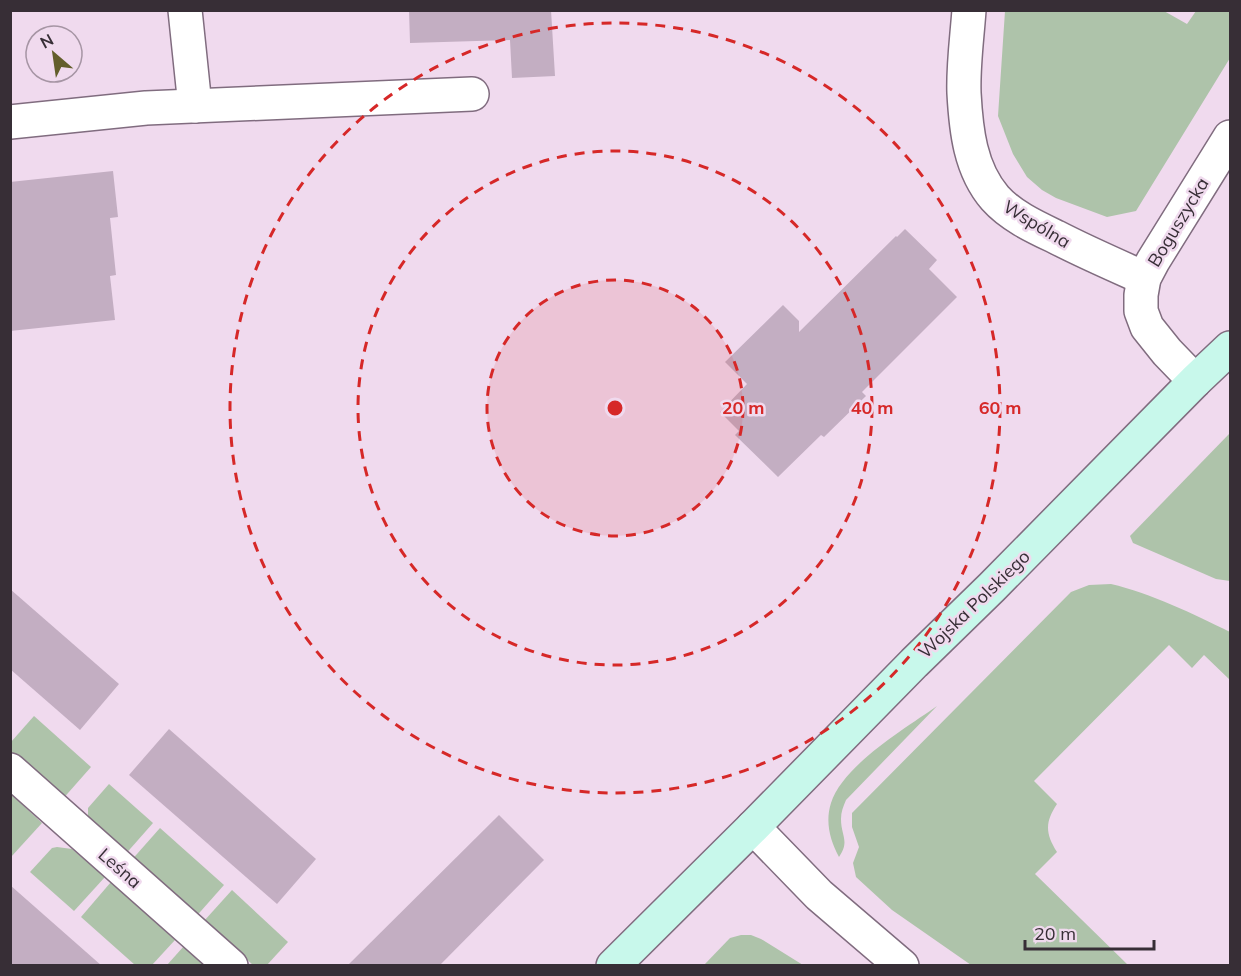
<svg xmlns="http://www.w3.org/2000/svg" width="1241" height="976" font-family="Mulish,sans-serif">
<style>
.green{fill:#aec3aa}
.building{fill:#c3aec2}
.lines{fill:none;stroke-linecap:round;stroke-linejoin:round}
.minor-casing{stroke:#806c7f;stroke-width:36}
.tertiary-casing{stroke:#806c7f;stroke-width:36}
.secondary-casing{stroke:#806c7f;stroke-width:36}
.minor{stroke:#fff;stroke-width:33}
.tertiary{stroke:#fff;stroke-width:33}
.secondary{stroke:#c8f8eb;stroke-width:33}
.ring{fill:none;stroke:#d62828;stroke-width:3;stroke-dasharray:10 8}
.labels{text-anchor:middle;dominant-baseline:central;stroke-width:5;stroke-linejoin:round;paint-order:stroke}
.street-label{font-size:18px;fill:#372e36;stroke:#f0daee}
.centre{fill:#d62828;stroke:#f0daee;stroke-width:3}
.ring-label{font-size:18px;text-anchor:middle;font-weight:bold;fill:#d62828;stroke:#f0daee;stroke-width:5;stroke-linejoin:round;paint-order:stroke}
</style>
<rect width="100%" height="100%" fill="#f0daee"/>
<!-- green -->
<g class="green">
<polygon points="1005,11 1164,11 1187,24 1196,11 1230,11 1230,58 1136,211 1107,217 1056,198 1042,190 1027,177 1013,154 998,116"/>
<polygon points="1230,433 1230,581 1216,579 1133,543 1130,536"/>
<path d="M 1111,584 C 1150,593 1194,614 1230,632 L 1230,680 L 1204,655 L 1192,668 L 1169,645 L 1034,781 L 1057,804 C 1045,822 1045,833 1057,852 L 1035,874 L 1128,965 L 971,965 L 892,910 L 856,877 L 853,863 L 859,847 L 852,827 L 852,813 L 1071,592 L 1089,585 Z"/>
<path d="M 937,706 L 846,800 C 843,807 841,812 841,819 C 841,836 850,841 839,857 C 830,840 825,822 831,803 C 843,765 906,728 937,706 Z"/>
<polygon points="34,716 91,767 61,801 11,757 11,742"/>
<polygon points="109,784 153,823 123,857 88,821 88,808"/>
<polygon points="11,794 42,823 11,857 10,857"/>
<polygon points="160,828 224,885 193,920 129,863"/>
<polygon points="57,847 72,849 105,877 74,911 30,872 52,848"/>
<polygon points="111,882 175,940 152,965 135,965 81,917"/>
<polygon points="232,890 288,942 267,965 253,965 204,921"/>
<polygon points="741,935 751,935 761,939 803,965 704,965 730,938"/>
<polygon points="184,946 205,965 167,965"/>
</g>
<!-- building -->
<g class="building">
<polygon points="409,10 551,10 555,76 512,78 510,40 410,43"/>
<polygon points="113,171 118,217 110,218 116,275 110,276 115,320 10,331 10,182"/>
<polygon points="905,229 937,260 929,269 957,297 862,392 866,396 824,437 821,435 778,477 735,435 739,431 720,412 747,384 725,362 783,305 799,321 799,332 896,236 897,237"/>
<polygon points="10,589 119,684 80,730 10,669"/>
<polygon points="169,729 316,859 277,904 129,775"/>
<polygon points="499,815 544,860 439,966 347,966"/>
<polygon points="10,885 102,966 10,966"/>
</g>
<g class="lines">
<defs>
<g id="minor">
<polyline points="185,10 195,106"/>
<path d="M 969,10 C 967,38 963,66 964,93 C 966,130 970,169 995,198 C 1011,216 1035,227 1056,237 C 1085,252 1115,265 1144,278"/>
<polyline points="10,122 146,108 472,94"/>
<polyline points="10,770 231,966"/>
<polyline points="753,827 819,895 902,966"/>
</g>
<polyline id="tertiary" points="1195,381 1167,352 1147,327 1141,311 1141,295 1144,278 1153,261 1230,137"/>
<polyline id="secondary" points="613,966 753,827 914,663 992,587 1195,381 1230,348"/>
</defs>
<!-- minor casing -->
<use href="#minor" class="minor-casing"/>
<!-- tertiary casing -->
<use href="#tertiary" class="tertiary-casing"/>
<!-- secondary casing -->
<use href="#secondary" class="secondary-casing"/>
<!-- minor -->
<use href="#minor" class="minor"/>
<!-- tertiary -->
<use href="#tertiary" class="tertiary"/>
<!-- secondary -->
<use href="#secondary" class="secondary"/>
</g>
<!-- distance rings -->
<circle cx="615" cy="408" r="128" fill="#d62828" fill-opacity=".12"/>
<g class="ring">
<circle cx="615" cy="408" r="128"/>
<circle cx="615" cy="408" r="257"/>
<circle cx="615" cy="408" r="385"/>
</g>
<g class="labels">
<!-- street labels -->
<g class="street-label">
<text transform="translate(1178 222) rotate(-59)">Boguszycka</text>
<text transform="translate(1037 224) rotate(31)">Wspólna</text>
<text transform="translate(974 604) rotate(-44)">Wojska Polskiego</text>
<text transform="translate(120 868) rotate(41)">Leśna</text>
</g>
</g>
<circle cx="615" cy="408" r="9" class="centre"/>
<g class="ring-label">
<text x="743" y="414">20 m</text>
<text x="872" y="414">40 m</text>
<text x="1000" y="414">60 m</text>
</g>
<!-- border -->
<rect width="1241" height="976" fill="none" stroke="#372e36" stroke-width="24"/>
<!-- north arrow -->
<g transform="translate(54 54) rotate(331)"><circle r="28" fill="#f0daee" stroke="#a695a4" stroke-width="1.5"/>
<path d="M0-4.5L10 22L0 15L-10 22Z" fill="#635e2b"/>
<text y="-9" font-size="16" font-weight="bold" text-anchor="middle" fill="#372e36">N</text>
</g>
<!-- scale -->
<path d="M1025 940v9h129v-9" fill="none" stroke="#372e36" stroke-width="3"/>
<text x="1034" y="940" font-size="18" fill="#372e36" stroke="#f0daee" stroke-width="4.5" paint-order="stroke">20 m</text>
</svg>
